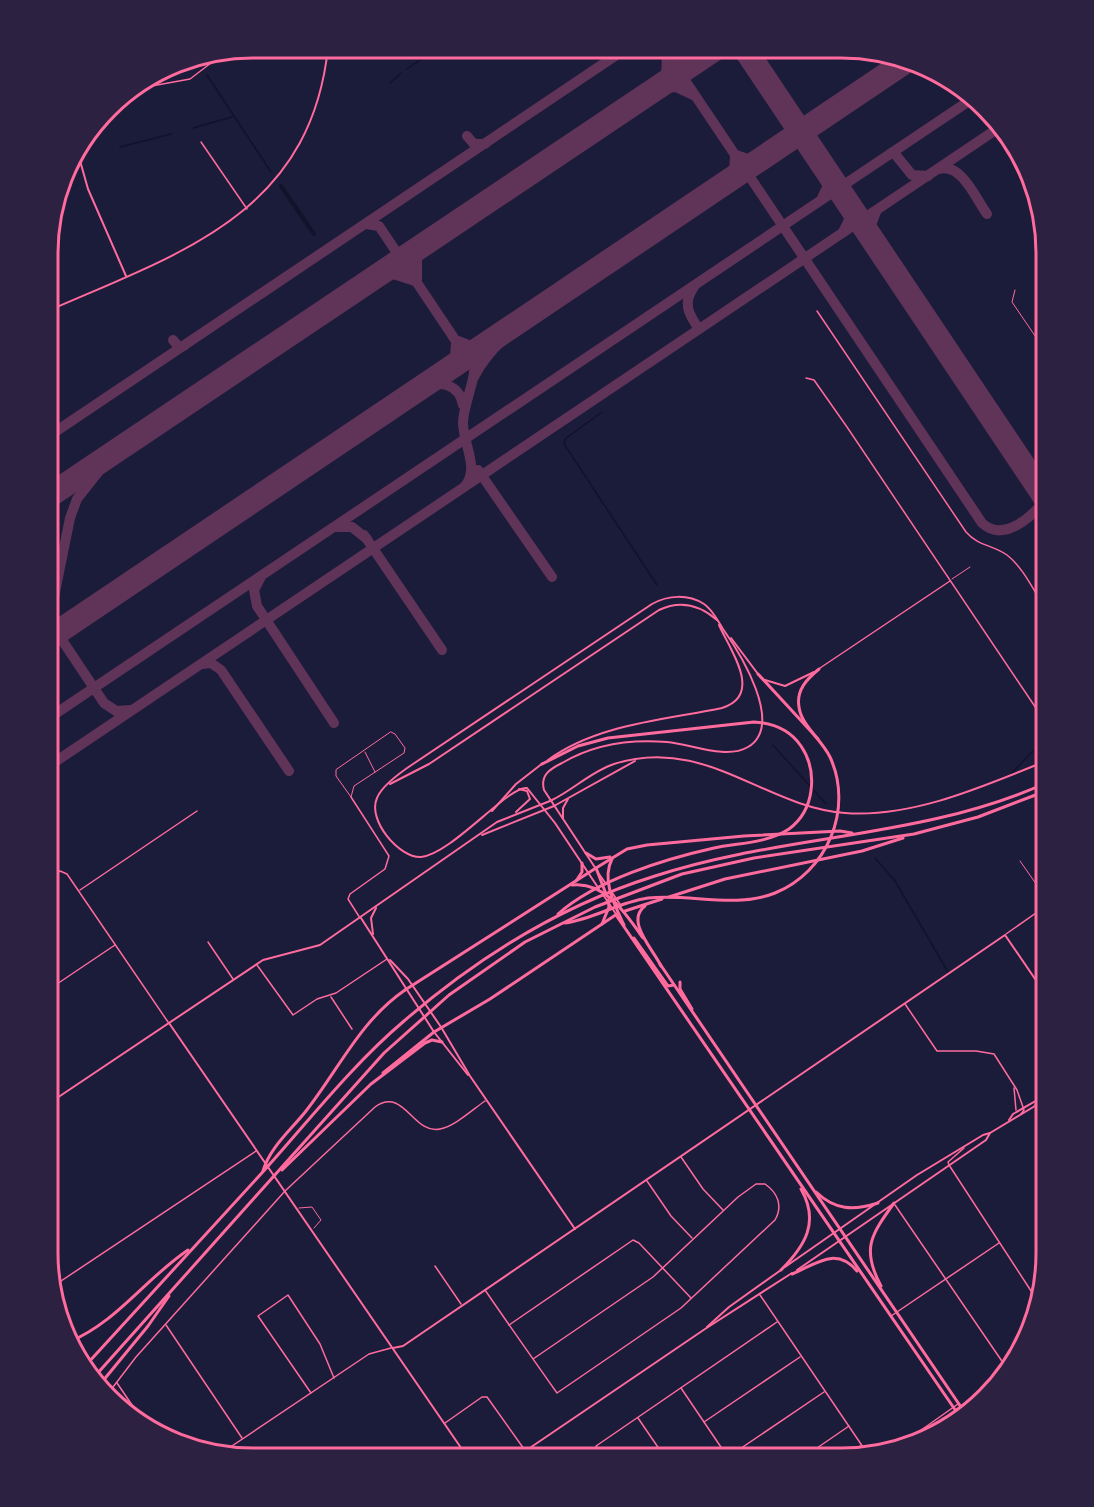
<svg xmlns="http://www.w3.org/2000/svg" width="1094" height="1507" font-family="'Noto Serif',serif">
<style>
.lines{fill:none;stroke-linecap:round;stroke-linejoin:round}
.stream{stroke:#12122b;stroke-width:1.5}
.canal{stroke:#12122b;stroke-width:4}
.taxiway{stroke:#603358;stroke-width:10}
.runway{stroke:#603358;stroke-width:24}
.service{stroke:#ff6b9d;stroke-width:1}
.minor{stroke:#ff6b9d;stroke-width:1.5}
.tertiary{stroke:#ff6b9d;stroke-width:2}
.secondary{stroke:#ff6b9d;stroke-width:2}
.primary{stroke:#ff6b9d;stroke-width:3}
.motorway{stroke:#ff6b9d;stroke-width:3}
.rim{fill:none;stroke:#ff6b9d;stroke-width:3}
</style>
<rect width="100%" height="100%" fill="#1b1b3a"/>
<g class="lines">
<!-- stream -->
<g class="stream">
<polyline points="194,58 200,65"/>
<polyline points="407,69 436,49"/>
<polyline points="207,75 271,172"/>
<polyline points="390,83 401,73"/>
<polyline points="193,128 232,117"/>
<polyline points="120,147 171,134"/>
<polyline points="56,209 58,214"/>
<polyline points="50,230 61,226"/>
<polyline points="602,412 565,439 564,444 657,585"/>
<polyline points="773,745 826,804"/>
<polyline points="1011,774 1031,753 1046,743"/>
<polyline points="875,858 895,881 948,972"/>
</g>
<!-- canal -->
<polyline class="canal" points="281,186 314,234"/>
<!-- taxiway -->
<g class="taxiway">
<path d="M 664,49 L 982,523 C 1003,543 1032,517 1046,499"/>
<polyline points="680,73 720,49"/>
<polyline points="656,89 676,87 693,95"/>
<polyline points="652,92 666,75 667,55"/>
<polyline points="854,97 907,66"/>
<polyline points="467,136 474,144 485,144"/>
<polyline points="891,153 895,154 912,175 928,176"/>
<polyline points="736,155 751,160 765,157"/>
<path d="M 939,169 C 961,162 976,199 987,214"/>
<polyline points="726,183 734,172 735,156"/>
<polyline points="822,198 828,185 824,168"/>
<path d="M 366,224 L 379,226 L 474,368 C 476,378 463,406 463,423 C 463,444 480,468 465,486"/>
<polyline points="843,232 850,218 847,201"/>
<polyline points="875,244 870,228 876,212"/>
<polyline points="417,280 417,259 431,240"/>
<polyline points="370,281 393,274 415,281"/>
<path d="M 694,287 C 682,303 689,315 699,329"/>
<polyline points="173,340 178,346 184,346"/>
<polyline points="458,341 473,347 489,342"/>
<polyline points="445,372 455,358 456,343"/>
<path d="M 474,377 C 494,337 536,315 569,288"/>
<path d="M 421,388 C 439,380 459,383 463,405"/>
<polyline points="49,436 615,56 620,49"/>
<polyline points="478,470 552,577"/>
<polyline points="336,527 352,527 367,539"/>
<polyline points="364,535 442,650"/>
<polyline points="261,577 254,590 257,606 334,723"/>
<polyline points="54,628 104,703 116,711 131,710"/>
<polyline points="57,632 51,612 70,518 77,499 100,470 155,425"/>
<polyline points="202,664 211,663 221,670 289,771"/>
<polyline points="49,718 972,99"/>
<polyline points="49,766 997,129"/>
</g>
<!-- runway -->
<g class="runway">
<polyline points="745,49 1046,499"/>
<polyline points="49,496 715,49"/>
<polyline points="49,638 902,64"/>
</g>
<!-- service -->
<g class="service">
<polyline points="1015,290 1012,302 1046,352"/>
<polyline points="952,579 970,567"/>
<polygon points="391,732 395,734 405,748 404,753 354,786 351,797 336,776 336,770"/>
<polyline points="365,752 375,772"/>
<polyline points="1020,861 1046,898"/>
<polyline points="299,1208 312,1207 321,1220 314,1228"/>
</g>
<!-- minor -->
<g class="minor">
<polyline points="135,89 190,79 224,53"/>
<polyline points="201,142 247,209"/>
<path d="M 817,311 L 966,532 C 978,546 993,545 1007,555 C 1023,567 1035,593 1046,610"/>
<polyline points="806,378 814,380 847,427 1046,723"/>
<polyline points="820,668 950,581"/>
<polyline points="1039,709 1046,706"/>
<polyline points="351,797 389,856 385,869 350,894 348,899 360,918"/>
<polyline points="49,877 60,871 67,874 168,1022"/>
<polyline points="80,890 197,811"/>
<polyline points="1006,934 1046,906"/>
<polyline points="208,942 233,979"/>
<polyline points="257,965 293,1015 317,999 336,993 387,959"/>
<polyline points="48,990 115,945"/>
<polyline points="331,997 352,1029"/>
<polyline points="905,1004 937,1051 976,1051 994,1054 1017,1090 1024,1110 1021,1114"/>
<polyline points="1014,1088 1016,1110"/>
<polyline points="964,1148 948,1162 949,1165 1035,1297"/>
<polyline points="681,1157 703,1189 723,1210"/>
<polyline points="647,1181 671,1216 692,1238"/>
<polyline points="895,1205 1008,1370"/>
<polyline points="435,1266 461,1304"/>
<polyline points="55,1285 256,1151"/>
<path d="M 485,1290 C 509,1325 533,1359 557,1393 L 681,1308 L 775,1220 C 783,1206 778,1193 765,1184 L 756,1184 L 738,1197 L 653,1277 L 533,1359"/>
<polyline points="760,1295 867,1453"/>
<polyline points="891,1316 999,1243"/>
<polyline points="166,1325 242,1438"/>
<polyline points="509,1325 633,1240 639,1243 691,1298"/>
<polyline points="117,1383 147,1427"/>
<polyline points="681,1388 729,1459"/>
<path d="M 110,1391 L 136,1357 L 285,1191 L 375,1107 C 404,1086 413,1135 440,1129 C 455,1126 472,1110 485,1101"/>
<polyline points="311,1393 258,1316 288,1295 320,1344 334,1378"/>
<polyline points="638,1418 666,1459"/>
<polyline points="704,1422 800,1357"/>
<polyline points="445,1423 482,1397 487,1397 524,1449"/>
<polyline points="900,1445 958,1404"/>
<polyline points="220,1454 369,1354 391,1348"/>
<polyline points="728,1457 824,1392"/>
<polyline points="604,1458 596,1446 777,1322"/>
<polyline points="801,1459 849,1426"/>
<polyline points="841,1459 860,1446"/>
</g>
<!-- tertiary -->
<g class="tertiary">
<polyline points="77,150 88,189 126,276"/>
<path d="M 548,760 C 597,724 664,720 722,708 C 764,695 730,650 719,625"/>
<path d="M 390,784 L 429,764 L 659,610 C 680,600 700,605 717,620"/>
<path d="M 552,800 C 573,790 592,771 614,764 C 705,735 764,807 845,813 C 913,818 984,786 1046,761"/>
<polyline points="554,806 635,761"/>
<polyline points="492,811 516,784 543,763"/>
<polyline points="169,1023 468,1458"/>
<polyline points="441,1027 470,1076 575,1229"/>
<polyline points="434,1032 468,1075"/>
<polyline points="393,1348 403,1346 1005,935 1046,995"/>
</g>
<!-- secondary -->
<g class="secondary">
<path d="M 50,310 C 180,253 310,214 328,48"/>
<polyline points="731,638 758,674"/>
<polyline points="765,680 785,686 814,672"/>
<polyline points="516,812 530,799 527,791 519,789"/>
<polyline points="563,818 563,808 568,799"/>
<polyline points="482,835 554,806"/>
<path d="M 596,869 L 544,790 C 540,775 550,769 562,763 C 594,744 631,739 667,742 C 691,744 726,760 748,747 C 785,725 740,653 723,629 C 717,620 713,610 704,604 C 688,594 668,595 652,604 L 413,764 C 401,772 382,785 377,798 C 367,820 399,858 421,857 C 452,854 509,785 527,788 L 555,823 L 599,889"/>
<polyline points="599,874 606,884"/>
<polyline points="611,891 621,906"/>
<polyline points="604,896 616,914"/>
<polyline points="361,918 434,1032"/>
<polyline points="373,934 371,918 376,908"/>
<polyline points="390,960 408,979 441,1027"/>
<polyline points="48,1104 263,960 320,945 497,822 550,801"/>
<polyline points="1009,1120 1013,1114 1046,1095"/>
<polyline points="785,1267 917,1175 983,1135 990,1133"/>
<polyline points="797,1270 986,1140 990,1133 1035,1106 1038,1100"/>
<polyline points="707,1327 729,1307 781,1270"/>
<polyline points="515,1458 705,1329 792,1273"/>
</g>
<!-- primary -->
<g class="primary">
<polyline points="576,881 582,872 582,863"/>
<path d="M 572,885 C 605,881 626,914 643,938"/>
<polyline points="616,915 958,1414"/>
<polyline points="602,924 609,907 608,900"/>
<polyline points="634,938 668,986 674,985"/>
<polyline points="660,964 963,1410"/>
<polyline points="680,982 680,989 692,1009"/>
<polyline points="405,990 596,868 606,894"/>
<polyline points="434,1032 490,999 617,914"/>
<path d="M 816,1192 C 835,1210 853,1211 878,1203"/>
<path d="M 781,1270 C 805,1246 820,1222 801,1189"/>
<path d="M 792,1274 C 816,1264 836,1246 857,1271"/>
<path d="M 881,1286 C 861,1249 871,1235 894,1203"/>
</g>
<!-- motorway -->
<g class="motorway">
<polyline points="758,674 818,739"/>
<path d="M 542,764 L 578,746 L 608,738 L 754,722 C 773,723 790,730 801,746 C 818,771 815,810 789,829 C 768,843 738,843 714,848 C 665,859 596,880 558,914"/>
<polyline points="586,853 596,859 610,857"/>
<path d="M 612,859 C 601,880 615,906 624,925"/>
<polyline points="596,868 627,849 647,845 744,836 840,831 852,833"/>
<polyline points="669,897 725,879 862,851 903,838"/>
<path d="M 645,906 C 625,921 653,949 661,966"/>
<polyline points="625,911 662,899"/>
<path d="M 565,923 C 594,919 619,902 648,898 C 689,893 735,909 775,893 C 827,872 854,809 830,757 C 822,740 801,725 799,707 C 796,690 807,679 819,669"/>
<polyline points="383,1073 434,1032"/>
<polyline points="282,1170 371,1084 425,1043 432,1040 442,1042"/>
<path d="M 263,1171 C 270,1147 291,1130 306,1111 C 339,1069 360,1021 405,990"/>
<path d="M 69,1342 C 117,1322 145,1279 188,1250"/>
<path d="M 87,1364 C 144,1301 202,1238 260,1175 C 307,1123 351,1066 404,1021 C 478,957 562,905 655,876 C 783,834 922,839 1046,783"/>
<polyline points="96,1375 384,1053 449,995 525,942 595,907 682,874 754,858 914,834 978,817 1046,791"/>
<polyline points="102,1382 148,1326 169,1296"/>
</g>
</g>
<!-- crop -->
<path d="M0 0H1094V1507H0ZM253 58H841A195 195 0 0 1 1036 253V1253A195 195 0 0 1 841 1448H253A195 195 0 0 1 58 1253V253A195 195 0 0 1 253 58Z" fill="#2d2142" fill-rule="evenodd"/>
<path class="rim" d="M253 58H841A195 195 0 0 1 1036 253V1253A195 195 0 0 1 841 1448H253A195 195 0 0 1 58 1253V253A195 195 0 0 1 253 58Z"/>
</svg>
